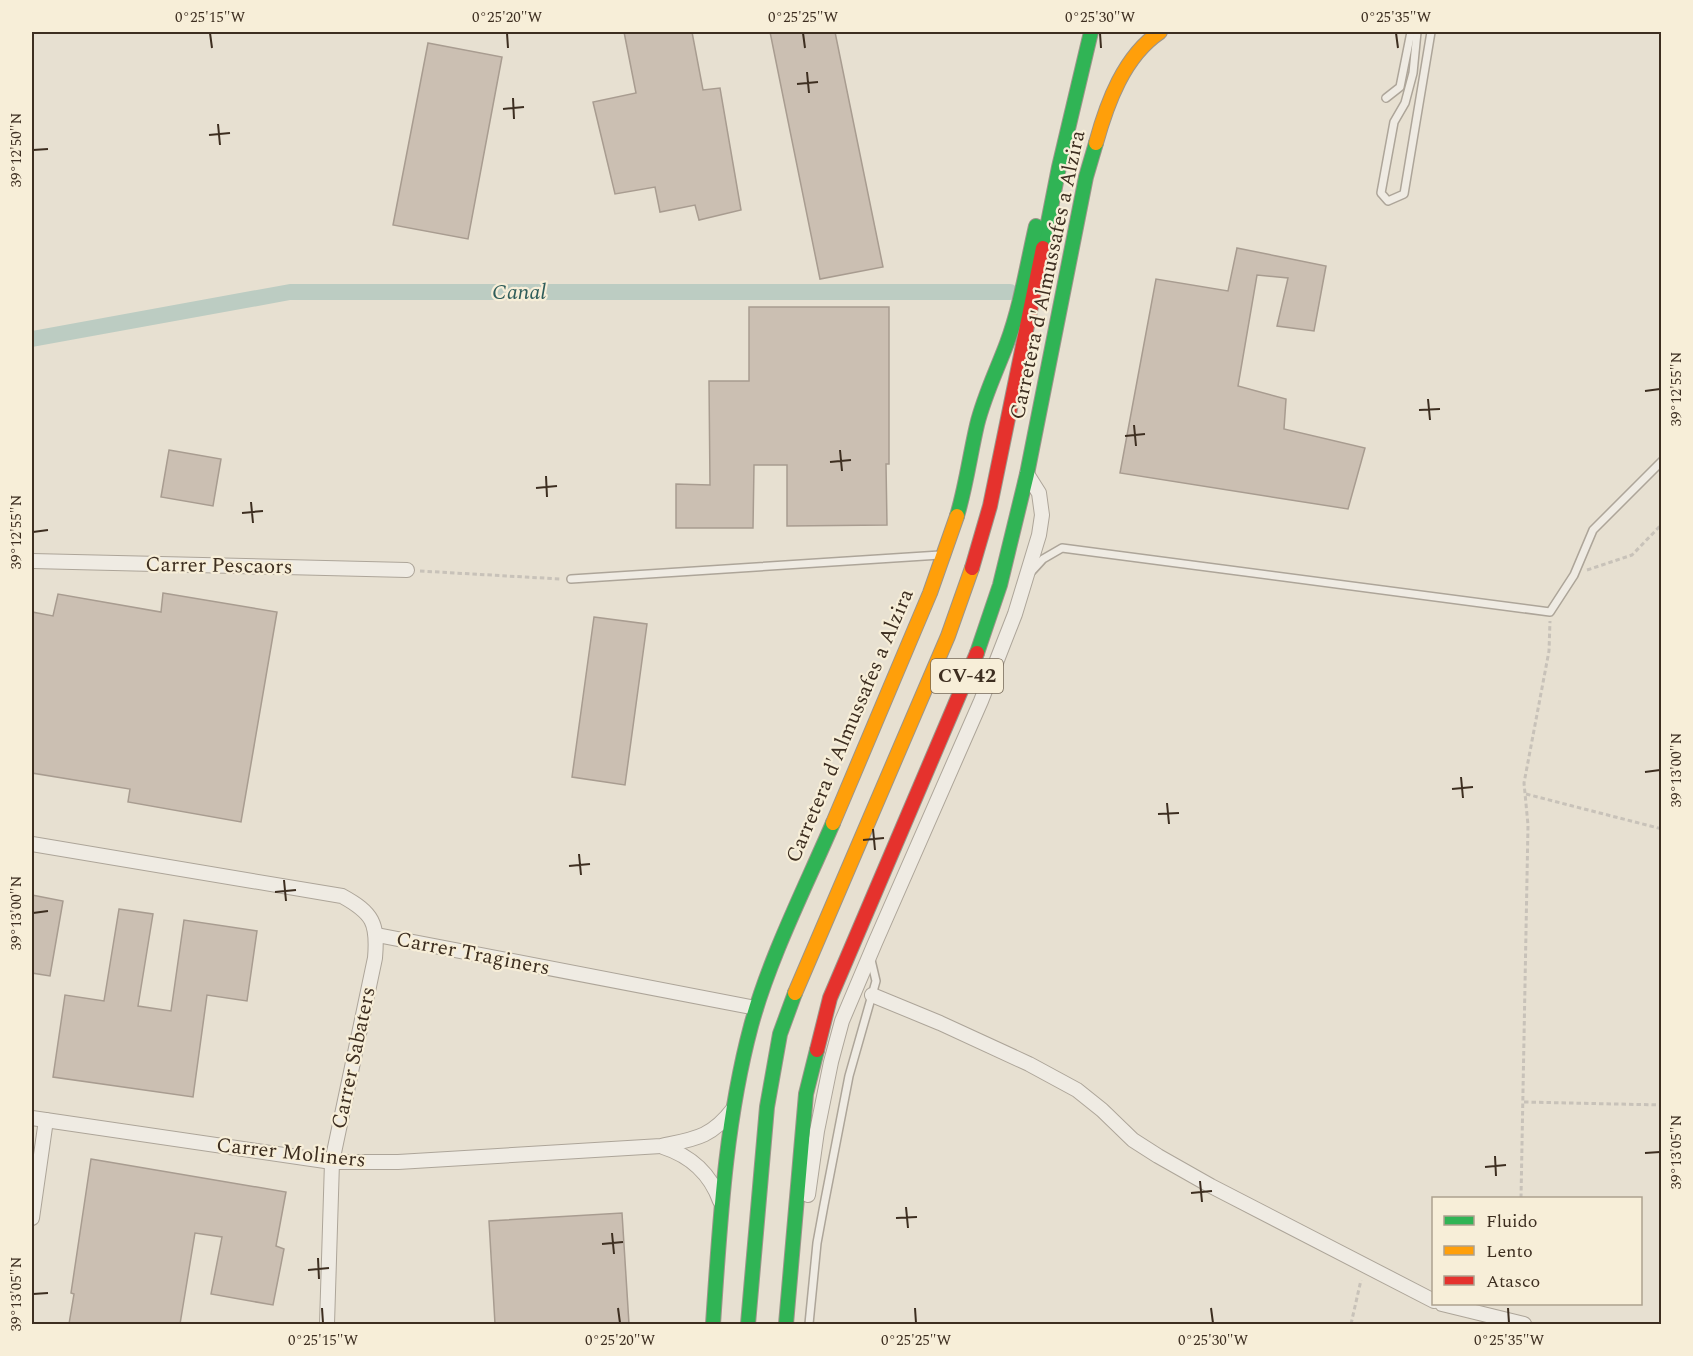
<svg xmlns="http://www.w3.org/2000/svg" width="1693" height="1356" font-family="Spectral,serif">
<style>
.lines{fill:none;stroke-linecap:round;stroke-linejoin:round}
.canal{stroke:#bcccc2;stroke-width:16}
.building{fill:#cbbfb2;stroke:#a89c90;stroke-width:1.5}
.lane-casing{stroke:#ada599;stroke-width:10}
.street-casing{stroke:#ada599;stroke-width:16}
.fast-casing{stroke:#9c958a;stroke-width:16}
.slow-casing{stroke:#9c958a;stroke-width:16}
.jam-casing{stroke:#9c958a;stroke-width:16}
.path{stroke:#c8c2b9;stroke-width:3;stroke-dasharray:4.5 3;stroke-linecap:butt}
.lane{stroke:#efebe3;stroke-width:7}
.street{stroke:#efebe3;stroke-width:14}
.fast{stroke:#30b455;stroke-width:14}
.slow{stroke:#ff9f0a;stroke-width:14}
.jam{stroke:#e5322d;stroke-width:14}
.ticks{fill:none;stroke:#3d2e20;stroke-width:2}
.labels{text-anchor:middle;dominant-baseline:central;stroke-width:4.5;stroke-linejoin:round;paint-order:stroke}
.shield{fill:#f7eed8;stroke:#756857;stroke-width:1.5}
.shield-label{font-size:20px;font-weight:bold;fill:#3d2e20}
.street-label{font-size:21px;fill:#3d2e20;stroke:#f7eed8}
.water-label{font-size:22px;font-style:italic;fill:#2f5d5a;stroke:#f7eed8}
.neatline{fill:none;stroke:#3d2e20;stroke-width:2}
.ticks-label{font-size:15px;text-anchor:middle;fill:#3d2e20}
</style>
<rect width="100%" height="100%" fill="#e7e0d1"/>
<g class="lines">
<!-- canal -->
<polyline class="canal" points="32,339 290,292 1010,292"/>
</g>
<!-- building -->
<g class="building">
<polygon points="624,32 692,32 703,90 720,88 741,210 699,220 695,205 660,212 655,187 615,194 593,102 636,93"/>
<polygon points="770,32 835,32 883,267 820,279"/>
<polygon points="428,43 502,57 468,239 393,225"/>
<polygon points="1237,248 1326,266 1314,331 1277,326 1288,278 1257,275 1238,386 1286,399 1284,429 1365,448 1348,509 1120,473 1156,279 1228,291"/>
<polygon points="749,307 889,307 889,464 886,464 887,525 787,526 787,465 754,465 753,528 676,528 676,484 710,485 709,381 749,381"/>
<polygon points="169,450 221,459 213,506 161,497"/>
<polygon points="163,593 277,612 241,822 128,802 130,789 32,773 32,612 53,616 58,594 161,612"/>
<polygon points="594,617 647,624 625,785 572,777"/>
<polygon points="32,895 63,901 50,976 32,973"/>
<polygon points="119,909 153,914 138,1006 171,1011 184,920 257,931 247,1001 207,995 193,1097 53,1077 65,995 104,1001"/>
<polygon points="91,1159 286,1192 276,1246 284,1249 273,1305 211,1294 222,1237 195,1233 180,1324 69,1324 74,1294 71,1293"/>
<polygon points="622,1213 629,1324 495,1324 489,1221"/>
</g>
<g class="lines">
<defs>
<g id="lane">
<polyline points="1417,32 1413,73 1405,103 1394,122 1381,193 1388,201 1404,194 1431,32"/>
<polyline points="1386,98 1400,87 1411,32"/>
<polyline points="1032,571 1043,559 1062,548 1550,612 1574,575 1593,530 1662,461"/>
<polyline points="571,579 940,555"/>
<polyline points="809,1324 817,1243 824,1205 849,1076 876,981 871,960"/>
</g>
<g id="street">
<polyline points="32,561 407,570"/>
<path d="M 32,844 L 342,896 C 373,913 378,923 375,958 L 332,1162 L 327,1324"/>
<polyline points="377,935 756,1008"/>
<polyline points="872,995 940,1023 1029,1064 1077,1090 1102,1110 1133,1140 1158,1156 1211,1186 1434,1301"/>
<path d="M 32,1118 L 332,1162 L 398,1162 L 661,1146 C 694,1139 711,1138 733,1109"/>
<path d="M 663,1147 C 691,1156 710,1173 720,1201"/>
<polyline points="808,1195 817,1131 831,1062 842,1021 875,943 981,701 1015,614 1039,535 1042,515 1039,493 1027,474"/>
<polyline points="32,1218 46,1120"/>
<polyline points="1442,1304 1524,1324"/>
</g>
<g id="fast">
<polyline points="1043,248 1059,167 1091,32"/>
<path d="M 957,516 C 966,486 970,455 977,425 C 984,396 997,370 1007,343 C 1021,305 1027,265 1036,226"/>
<polyline points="977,653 1000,585 1027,474 1086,177 1096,143"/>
<path d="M 713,1324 C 720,1224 725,1123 751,1026 C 769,959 805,888 833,823"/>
<polyline points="748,1324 767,1107 780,1034 795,993"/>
<polyline points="786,1324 806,1094 817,1050"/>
</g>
<g id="slow">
<path d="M 1096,143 C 1107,103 1124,56 1160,32"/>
<polyline points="833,823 930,593 957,516"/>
<polyline points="795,993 948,636 972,568"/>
</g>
<g id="jam">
<polyline points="972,568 990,506 1043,248"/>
<polyline points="817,1050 830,998 977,653"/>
</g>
</defs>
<!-- lane casing -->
<use href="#lane" class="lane-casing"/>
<!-- street casing -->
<use href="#street" class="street-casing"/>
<!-- fast casing -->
<use href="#fast" class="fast-casing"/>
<!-- slow casing -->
<use href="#slow" class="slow-casing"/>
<!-- jam casing -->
<use href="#jam" class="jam-casing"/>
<!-- path -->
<g class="path">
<polyline points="1587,570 1632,555 1662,524"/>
<polyline points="420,571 560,579"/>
<polyline points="1526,794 1662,829"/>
<polyline points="1524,1102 1662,1105"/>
<polyline points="1521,1198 1528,825 1524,783 1549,651 1550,621"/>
<polyline points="1351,1324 1361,1280"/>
</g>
<!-- lane -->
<use href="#lane" class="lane"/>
<!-- street -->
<use href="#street" class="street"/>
<!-- fast -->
<use href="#fast" class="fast"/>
<!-- slow -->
<use href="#slow" class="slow"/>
<!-- jam -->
<use href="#jam" class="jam"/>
</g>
<!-- ticks -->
<path class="ticks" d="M 210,33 L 212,48M 507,33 L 508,48M 803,33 L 805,48M 1100,33 L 1101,48M 1396,33 L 1398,48M 807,72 L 809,93M 797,84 L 818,82M 513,98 L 514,119M 503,109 L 524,107M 218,124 L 220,145M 209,135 L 230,133M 33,150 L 48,149M 1645,391 L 1660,389M 1428,399 L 1430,420M 1419,410 L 1440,409M 1134,425 L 1136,446M 1125,436 L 1145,434M 840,450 L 842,471M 830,462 L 851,460M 546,476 L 547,497M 536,488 L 557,486M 251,502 L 253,523M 242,513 L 263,511M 33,532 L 48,530M 1645,772 L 1660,770M 1461,777 L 1463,798M 1452,789 L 1473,787M 1167,803 L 1169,824M 1158,814 L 1179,813M 873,829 L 875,850M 863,840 L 884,838M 579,854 L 581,875M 569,866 L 590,864M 284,880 L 286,901M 275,892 L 296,890M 33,913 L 48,911M 1645,1153 L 1660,1152M 1495,1156 L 1496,1176M 1485,1167 L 1506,1165M 1200,1181 L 1202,1202M 1191,1193 L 1212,1191M 906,1207 L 908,1228M 896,1218 L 917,1217M 612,1233 L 614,1254M 602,1244 L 623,1242M 318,1258 L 319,1279M 308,1270 L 329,1268M 33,1294 L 48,1293M 322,1308 L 323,1323M 618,1308 L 620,1323M 915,1308 L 916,1323M 1211,1308 L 1213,1323M 1508,1308 L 1509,1323"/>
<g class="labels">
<!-- shield labels -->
<rect class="shield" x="931" y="659" width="72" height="34" rx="4.5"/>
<g class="shield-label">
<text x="967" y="676">CV-42</text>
</g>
<!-- street labels -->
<g class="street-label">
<text transform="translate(1048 275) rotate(-78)">Carretera d'Almussafes a Alzira</text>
<text transform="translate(219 566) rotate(1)">Carrer Pescaors</text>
<text transform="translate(850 726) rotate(-67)">Carretera d'Almussafes a Alzira</text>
<text transform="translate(473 954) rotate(11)">Carrer Traginers</text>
<text transform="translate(354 1058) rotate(-78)">Carrer Sabaters</text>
<text transform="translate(291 1153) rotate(6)">Carrer Moliners</text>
</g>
<!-- water labels -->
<g class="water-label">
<text x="519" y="292">Canal</text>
</g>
</g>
<!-- border -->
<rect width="1693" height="1356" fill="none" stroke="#f7eed8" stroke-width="66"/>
<!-- legend -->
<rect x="1432" y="1197" width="210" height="108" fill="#f7eed8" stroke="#ada18e" stroke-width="1.5"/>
<rect x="1444" y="1216" width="30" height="9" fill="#30b455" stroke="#ada18e" stroke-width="1.5"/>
<text x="1486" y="1227" font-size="18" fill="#3d2e20">Fluido</text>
<rect x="1444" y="1246" width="30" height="9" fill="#ff9f0a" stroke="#ada18e" stroke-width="1.5"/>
<text x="1486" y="1257" font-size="18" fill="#3d2e20">Lento</text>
<rect x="1444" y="1276" width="30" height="9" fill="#e5322d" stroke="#ada18e" stroke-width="1.5"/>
<text x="1486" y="1287" font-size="18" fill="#3d2e20">Atasco</text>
<rect x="33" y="33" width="1627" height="1290" class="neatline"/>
<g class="ticks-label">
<text x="210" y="22">0°25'15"W</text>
<text x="507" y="22">0°25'20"W</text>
<text x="803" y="22">0°25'25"W</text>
<text x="1100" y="22">0°25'30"W</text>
<text x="1396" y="22">0°25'35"W</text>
<text transform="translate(16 150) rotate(-90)" y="5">39°12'50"N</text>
<text transform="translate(1676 389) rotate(-90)" y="5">39°12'55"N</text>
<text transform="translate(16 532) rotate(-90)" y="5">39°12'55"N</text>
<text transform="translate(1676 770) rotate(-90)" y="5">39°13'00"N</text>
<text transform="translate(16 913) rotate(-90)" y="5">39°13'00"N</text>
<text transform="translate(1676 1152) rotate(-90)" y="5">39°13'05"N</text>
<text transform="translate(16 1294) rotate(-90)" y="5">39°13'05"N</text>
<text x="323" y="1345">0°25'15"W</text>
<text x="620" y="1345">0°25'20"W</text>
<text x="916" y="1345">0°25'25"W</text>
<text x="1213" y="1345">0°25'30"W</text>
<text x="1509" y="1345">0°25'35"W</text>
</g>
</svg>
